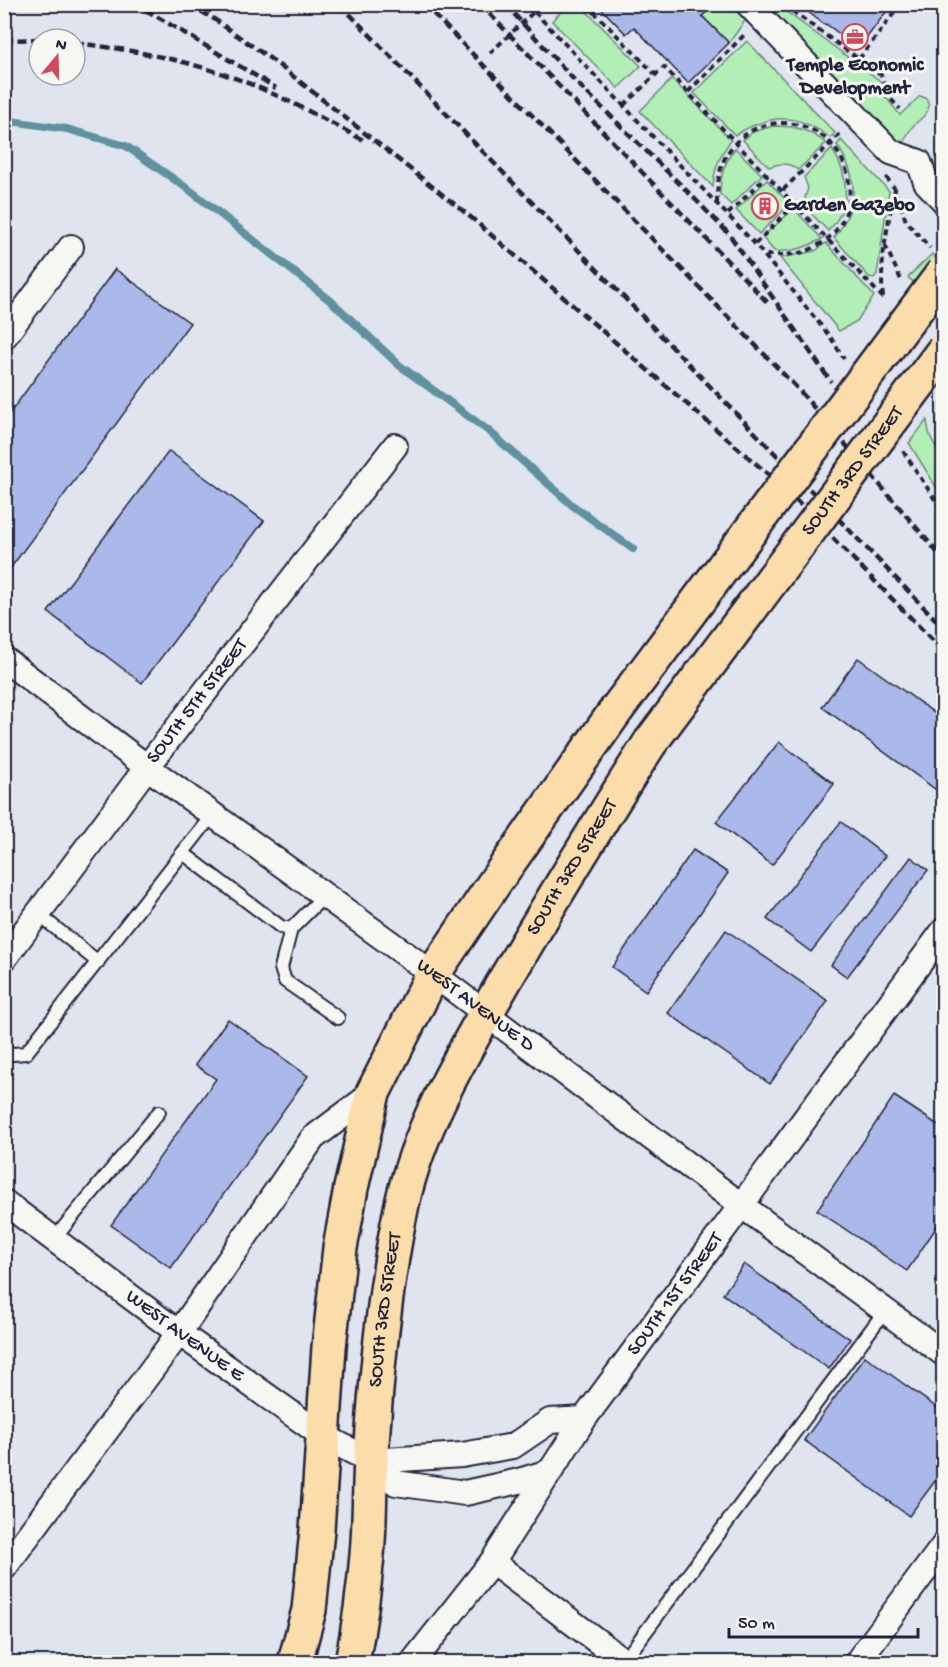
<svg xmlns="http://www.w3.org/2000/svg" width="948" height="1667" font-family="'Gochi Hand',sans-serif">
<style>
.green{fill:#b2efb6;stroke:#6a8878;stroke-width:1.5}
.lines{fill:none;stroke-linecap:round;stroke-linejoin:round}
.stream{stroke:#60919e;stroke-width:8}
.building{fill:#aab9e9;stroke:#22223b;stroke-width:1.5}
.lane-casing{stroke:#22223b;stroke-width:16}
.street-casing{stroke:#22223b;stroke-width:28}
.primary-casing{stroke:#22223b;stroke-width:38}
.path{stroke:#22223b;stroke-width:4;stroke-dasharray:6 4.5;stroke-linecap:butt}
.lane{stroke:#f6f6f2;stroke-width:12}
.street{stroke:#f6f6f2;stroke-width:24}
.primary{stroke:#fbddab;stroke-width:33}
.rail{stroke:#22223b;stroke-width:4.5;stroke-dasharray:9 4.5;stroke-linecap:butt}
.primary-bridge-casing{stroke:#22223b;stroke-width:38;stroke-linecap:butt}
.primary-bridge{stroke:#fbddab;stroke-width:33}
.labels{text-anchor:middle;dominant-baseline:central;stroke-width:6;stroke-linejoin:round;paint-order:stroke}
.poi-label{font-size:20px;font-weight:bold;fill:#22223b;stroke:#f6f6f2}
.street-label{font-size:20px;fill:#22223b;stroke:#f6f6f2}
</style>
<rect width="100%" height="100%" fill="#dfe4ef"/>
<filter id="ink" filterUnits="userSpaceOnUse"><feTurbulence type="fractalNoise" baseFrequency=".0167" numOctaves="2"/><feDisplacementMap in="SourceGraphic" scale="12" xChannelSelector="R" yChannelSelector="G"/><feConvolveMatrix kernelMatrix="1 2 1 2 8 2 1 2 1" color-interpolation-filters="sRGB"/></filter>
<g filter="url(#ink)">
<!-- green -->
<g class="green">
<polygon points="569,4 580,5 641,66 618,88 552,21"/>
<polygon points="699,5 756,5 729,43 702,16 707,12"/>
<path d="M 764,5 L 777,5 L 879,80 L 884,95 L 900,115 L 920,96 L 926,98 C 934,111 922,117 914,125 C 908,131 905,139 902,147 Z"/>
<path d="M 747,41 L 835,133 L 830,138 C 798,112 769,114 735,135 L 694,93 Z"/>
<path d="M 672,79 L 731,140 C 720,155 714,168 713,187 L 640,111 Z"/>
<path d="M 773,126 C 796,126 807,129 826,143 L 798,170 C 789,162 780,163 769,167 L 743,140 L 753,132 Z"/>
<path d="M 841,140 L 889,191 L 877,274 L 874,278 L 869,277 L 834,238 C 858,206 860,179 837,145 Z"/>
<path d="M 735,148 L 762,175 L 731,205 L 720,194 C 720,175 725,162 735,148 Z"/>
<path d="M 832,149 C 849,175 852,207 828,231 L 803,205 L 808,188 L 804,177 Z"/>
<polygon points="767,180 790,204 759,234 736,210"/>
<path d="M 794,209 L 822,239 C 806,247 792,253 774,251 L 762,237 Z"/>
<polygon points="826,243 874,296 857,321 839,331 780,258 815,251"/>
<polygon points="932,254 943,266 943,312 908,277"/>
<path d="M 927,420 C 928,433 933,446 943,454 L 943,498 L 909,443 Z"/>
</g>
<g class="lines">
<!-- stream -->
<polyline class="stream" points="4,120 67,129 126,146 191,191 331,301 399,365 490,432 572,505 633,549"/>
</g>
<!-- building -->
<g class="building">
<polygon points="597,4 699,4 707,12 702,16 729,43 688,83 634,27 626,34"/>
<polygon points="798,4 892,4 859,48 826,24 825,25"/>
<circle cx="765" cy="206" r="13"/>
<polygon points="115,269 190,323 4,577 4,421"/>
<polygon points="169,451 264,521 142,683 48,612"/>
<polygon points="858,658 944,720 942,794 822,707"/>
<polygon points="779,742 834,784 772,865 716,822"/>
<polygon points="841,822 885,856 811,952 767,919"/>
<polygon points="693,850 728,873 646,991 612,967"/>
<polygon points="911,857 928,870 847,977 831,965"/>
<polygon points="726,930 828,1001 770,1084 668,1013"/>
<polygon points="228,1019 308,1076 171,1268 111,1225 216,1079 195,1065"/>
<polygon points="894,1096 944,1129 944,1216 907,1271 817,1210"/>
<polygon points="744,1264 850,1339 829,1369 723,1294"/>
<polygon points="865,1356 944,1413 944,1469 909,1516 804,1440"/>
</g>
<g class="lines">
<defs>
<g id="lane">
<polyline points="183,853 281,927 291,929"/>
<polyline points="325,895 291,929 281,968 285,981 338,1018"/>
<polyline points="38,914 98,962"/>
<polyline points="4,1051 13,1054 26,1053 213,814"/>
<polyline points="54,1239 159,1112"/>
<polyline points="623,1662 885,1311"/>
</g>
<g id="street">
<polyline points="748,4 891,152 919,162 926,182 944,201"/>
<polyline points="4,337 71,247"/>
<path id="s1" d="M 4,659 L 147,767 L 433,974 L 741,1205 L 944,1354"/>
<path id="s2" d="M 4,959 L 147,767 L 395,446"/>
<path id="s3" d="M 4,1202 L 179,1333 L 323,1436 L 371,1461 L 396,1483 L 465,1493 L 519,1481 L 549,1472"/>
<polyline points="371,1461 462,1455 513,1446 550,1421 584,1419"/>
<polyline points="492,1562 625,1662"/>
<polyline points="4,1568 179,1333 313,1138 373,1093"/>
<path id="s4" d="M 413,1662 L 492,1562 L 584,1419 L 944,930"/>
<polyline points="857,1662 944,1545"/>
</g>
<g id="primary">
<polyline points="295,1662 309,1610 317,1530 329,1347 340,1248 351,1188 373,1093 433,974 495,882 617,709"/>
<path id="s5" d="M 352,1662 C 359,1627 364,1591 367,1555 C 370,1523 369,1492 371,1460 C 376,1375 384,1288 402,1204 C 420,1123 464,1052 505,980 C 552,900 600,821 650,743"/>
</g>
</defs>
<!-- lane casing -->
<use href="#lane" class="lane-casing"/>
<!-- street casing -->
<use href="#street" class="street-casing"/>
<!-- primary casing -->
<use href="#primary" class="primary-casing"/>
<!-- path -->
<g class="path">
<polyline points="527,4 755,244 831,338 844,359"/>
<polyline points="586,4 655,74"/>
<polyline points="792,11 881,75 888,96 900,109"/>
<polyline points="490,53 542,4"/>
<polyline points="859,59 901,4"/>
<polyline points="688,92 746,33"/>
<polyline points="624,105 664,67 886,301"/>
<polyline points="886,177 895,189 906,221 930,248"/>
<polyline points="783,190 840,134"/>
<path d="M 717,203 C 717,172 722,150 749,132 C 759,126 771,123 783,123 C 852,124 876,218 813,248 C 798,256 781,255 764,255"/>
<polyline points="728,214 768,175"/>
<polyline points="755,244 795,204"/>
<polyline points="885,245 902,282"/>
<path d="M 883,297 C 879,261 888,225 895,189"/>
<polyline points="903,451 944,513"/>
</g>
<!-- lane -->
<use href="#lane" class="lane"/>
<!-- street -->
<use href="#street" class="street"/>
<!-- primary -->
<use href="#primary" class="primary"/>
<!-- rail -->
<g class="rail">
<polyline points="133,4 151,13 276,88"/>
<polyline points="189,4 214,19 275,62 467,214 783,487 944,652"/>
<polyline points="340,4 944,628"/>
<polyline points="424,4 799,390 944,560"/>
<polyline points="480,4 770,305"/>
<polyline points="505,4 575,81 693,197 729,234 831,382"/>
<polyline points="4,40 42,39"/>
<path d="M 75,43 C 128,49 182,59 232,77 C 279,94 322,118 365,141"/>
</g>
<defs>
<g id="primary-bridge">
<polyline points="617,709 944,272"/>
<path id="s6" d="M 650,743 L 944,350"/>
</g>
</defs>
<!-- primary-bridge casing -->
<use href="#primary-bridge" class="primary-bridge-casing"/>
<!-- primary-bridge -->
<use href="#primary-bridge" class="primary-bridge"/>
</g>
</g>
<!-- icons -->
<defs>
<symbol id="office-ring" viewBox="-11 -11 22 22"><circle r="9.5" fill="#f6f6f2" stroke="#d1495b" stroke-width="1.5"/><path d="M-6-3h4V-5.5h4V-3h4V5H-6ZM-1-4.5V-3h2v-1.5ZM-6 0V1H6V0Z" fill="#d1495b"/></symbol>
<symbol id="building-ring" viewBox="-11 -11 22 22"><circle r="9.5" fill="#f6f6f2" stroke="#d1495b" stroke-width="1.5"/><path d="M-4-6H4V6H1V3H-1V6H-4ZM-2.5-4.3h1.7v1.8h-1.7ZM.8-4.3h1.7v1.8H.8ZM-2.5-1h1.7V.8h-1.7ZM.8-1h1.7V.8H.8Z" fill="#d1495b"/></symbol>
</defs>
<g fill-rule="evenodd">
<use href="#office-ring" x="840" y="22" width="30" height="30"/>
<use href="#building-ring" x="750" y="191" width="30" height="30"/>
</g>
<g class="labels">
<!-- poi labels -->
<g class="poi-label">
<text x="855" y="66">Temple Economic<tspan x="855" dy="23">Development</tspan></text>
<text x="784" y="206" text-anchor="start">Garden Gazebo</text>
</g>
<!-- street labels -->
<g class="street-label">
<text stroke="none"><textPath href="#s6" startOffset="339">SOUTH 3RD STREET</textPath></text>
<text stroke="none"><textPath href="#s2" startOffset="322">SOUTH 5TH STREET</textPath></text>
<text stroke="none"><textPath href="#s5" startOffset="840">SOUTH 3RD STREET</textPath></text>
<text stroke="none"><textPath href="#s1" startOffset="585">WEST AVENUE D</textPath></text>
<text stroke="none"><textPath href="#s4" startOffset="452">SOUTH 1ST STREET</textPath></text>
<text stroke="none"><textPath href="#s5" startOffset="354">SOUTH 3RD STREET</textPath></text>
<text stroke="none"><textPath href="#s3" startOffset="225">WEST AVENUE E</textPath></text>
</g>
</g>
<!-- margin -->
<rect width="948" height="1667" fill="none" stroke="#f6f6f2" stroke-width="24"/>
<rect x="12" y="12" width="924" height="1643" fill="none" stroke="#22223b" stroke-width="2" filter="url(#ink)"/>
<!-- north arrow -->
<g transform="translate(57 57) rotate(19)"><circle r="28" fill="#f6f6f2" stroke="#a1a1a9" stroke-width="1.5"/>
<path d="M0-4.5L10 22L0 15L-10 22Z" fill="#d1495b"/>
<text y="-9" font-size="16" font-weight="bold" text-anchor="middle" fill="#22223b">N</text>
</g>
<!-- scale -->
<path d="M729 1628v9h189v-9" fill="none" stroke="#22223b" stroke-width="3"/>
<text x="738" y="1628" font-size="18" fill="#22223b" stroke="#f6f6f2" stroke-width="4.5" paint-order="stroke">50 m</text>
</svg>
